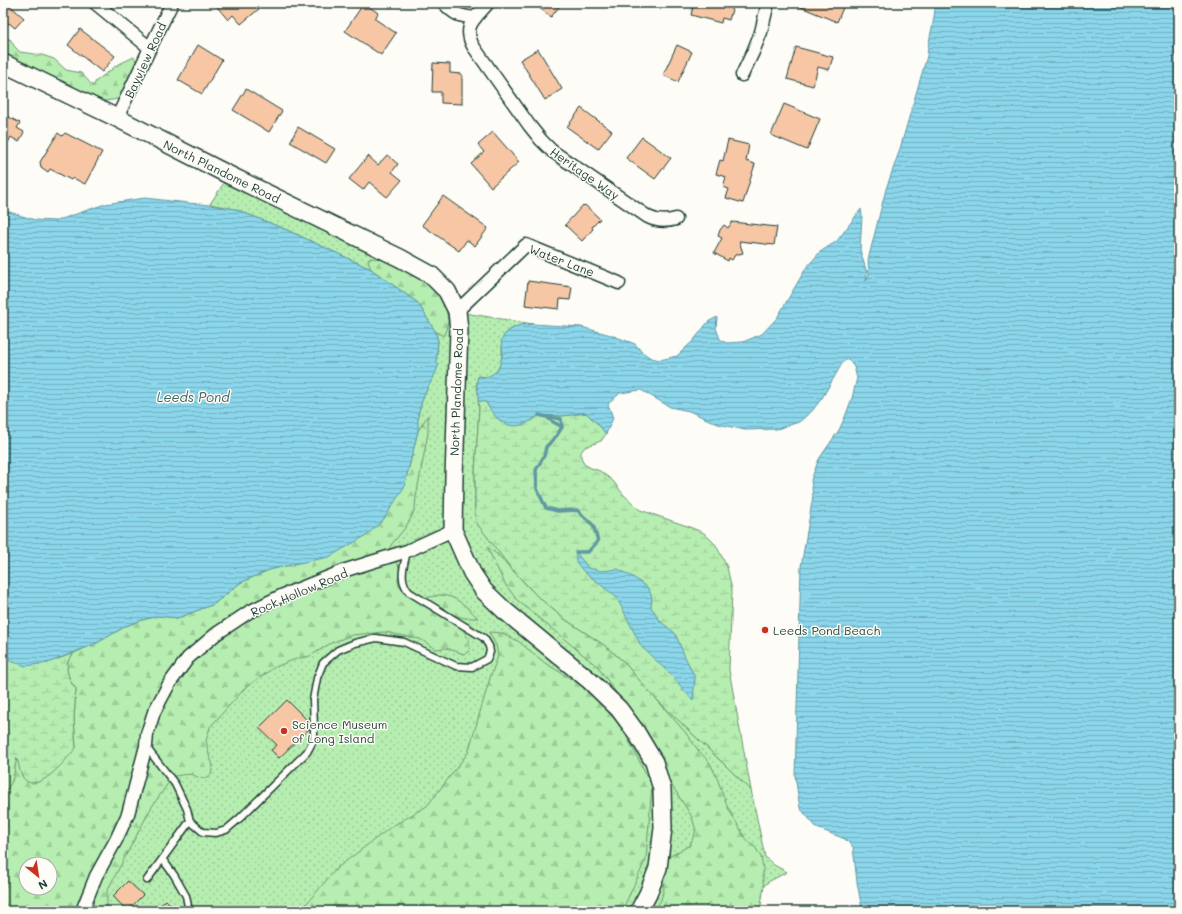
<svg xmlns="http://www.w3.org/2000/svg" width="1182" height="914" font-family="Mali,sans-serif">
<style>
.grass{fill:url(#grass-dots);stroke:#6a9572;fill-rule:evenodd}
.forest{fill:url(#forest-firs);stroke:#6a9572;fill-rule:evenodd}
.wetland{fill:url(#wetland-marsh);stroke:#6a9572}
.water{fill:url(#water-rules);stroke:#6099a2}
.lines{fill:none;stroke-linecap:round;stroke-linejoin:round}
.stream{stroke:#6099a2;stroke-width:3.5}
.building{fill:#f6c6a5;stroke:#1f3d34}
.service-casing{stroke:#1f3d34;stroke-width:9}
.minor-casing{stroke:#1f3d34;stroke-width:15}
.secondary-casing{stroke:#1f3d34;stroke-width:20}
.service{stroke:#fdfcf7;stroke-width:6}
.minor{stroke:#fdfcf7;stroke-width:12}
.secondary{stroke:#fdfcf7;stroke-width:17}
.poi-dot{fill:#c8321e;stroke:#fdfcf7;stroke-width:1.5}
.labels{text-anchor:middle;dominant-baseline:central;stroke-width:3;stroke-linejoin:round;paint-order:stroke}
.street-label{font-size:12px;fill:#1f3d34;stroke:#fdfcf7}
.poi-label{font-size:12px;fill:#1f3d34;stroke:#fdfcf7;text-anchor:start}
.water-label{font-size:13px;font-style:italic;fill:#3a6362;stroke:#fdfcf7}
</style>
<defs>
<pattern id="grass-dots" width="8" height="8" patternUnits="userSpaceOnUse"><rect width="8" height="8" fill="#b6edb0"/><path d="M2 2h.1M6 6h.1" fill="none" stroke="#9ccc98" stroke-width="1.8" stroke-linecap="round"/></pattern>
<pattern id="forest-firs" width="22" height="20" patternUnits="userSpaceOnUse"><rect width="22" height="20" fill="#b6edb0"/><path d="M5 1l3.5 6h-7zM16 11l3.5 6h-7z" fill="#9ccc98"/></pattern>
<pattern id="wetland-marsh" width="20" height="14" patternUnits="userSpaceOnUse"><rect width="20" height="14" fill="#b6edb0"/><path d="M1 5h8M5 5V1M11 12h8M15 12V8" fill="none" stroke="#9ccc98"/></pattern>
<pattern id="water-rules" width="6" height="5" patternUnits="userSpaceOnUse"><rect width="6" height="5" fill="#8bd6eb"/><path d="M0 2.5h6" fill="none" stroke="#71afbf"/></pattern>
</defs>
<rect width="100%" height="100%" fill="#fdfcf7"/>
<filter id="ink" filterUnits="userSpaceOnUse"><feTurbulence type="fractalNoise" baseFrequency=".025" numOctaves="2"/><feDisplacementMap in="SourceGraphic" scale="8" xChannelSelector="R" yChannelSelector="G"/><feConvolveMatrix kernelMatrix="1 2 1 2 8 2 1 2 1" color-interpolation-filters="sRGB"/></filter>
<g filter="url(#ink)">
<!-- grass -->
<path class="grass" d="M 229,175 L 400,258 L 458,312 L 533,324 C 527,325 520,325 515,327 C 510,329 504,334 502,340 C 501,344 503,348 502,352 C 502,362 498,375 487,377 C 484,377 481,377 478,377 L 476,386 L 479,393 L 479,408 L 475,472 L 475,516 L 510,567 L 536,595 L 563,618 L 623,661 L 652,695 L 751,790 L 765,857 L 774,865 L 787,872 L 768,882 L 738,911 L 3,911 L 3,657 L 6,659 L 418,431 C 415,404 430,388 438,365 L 436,363 L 438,341 L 435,331 L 418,303 L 371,269 L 287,230 L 235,209 L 210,204 ZM 26,864 L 50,864 L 50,888 L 26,888 Z"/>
<!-- forest -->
<g class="forest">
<polygon points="3,36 11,40 14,46 20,52 42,55 54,59 66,70 81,73 93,86 96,81 111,70 117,65 134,57 137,62 137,70 121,98 113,100 93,102 3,61"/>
<polygon points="372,258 385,259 432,284 446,307 448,321 446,330 443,336 435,331 418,303 371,269 369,264 368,259"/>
<path d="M 428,415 L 428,433 L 416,497 L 415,507 L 412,516 L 405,528 L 391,545 L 386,557 C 390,559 396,561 398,565 C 401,571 398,576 398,581 C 398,586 404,593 408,595 C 414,598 423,598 430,597 C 433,597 436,595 439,595 C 456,595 467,607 478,618 L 465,618 L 453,615 C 459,624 473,641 469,651 L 464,654 L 446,648 L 436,649 L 420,639 L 384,632 L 352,635 L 331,643 L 310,656 L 296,659 L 275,667 L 246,687 L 210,727 L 206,741 L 209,755 L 213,765 L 211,775 C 201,781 201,778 193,775 C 187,773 179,776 173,776 L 151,808 L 107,891 L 107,911 L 3,911 L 3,792 L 4,792 L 12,781 L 17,757 L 76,748 L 74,719 L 76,689 L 70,681 L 67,670 L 68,661 L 74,653 L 97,643 L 126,626 L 142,620 L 158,616 L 178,618 L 214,604 L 240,583 L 269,570 L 294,564 L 404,487 L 418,431 ZM 26,864 L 50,864 L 50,888 L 26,888 Z"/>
<polygon points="487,547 498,555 536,595 563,618 604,645 623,661 685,732 698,750 710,763 717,778 728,808 747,841 755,847 761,857 763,868 763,881 764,886 761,905 757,911 654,911 661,900 664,888 662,878 667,858 690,845 696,831 692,817 662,770 634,718 598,667 517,600 505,584"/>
<polygon points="489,632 502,633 518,641 545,663 591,691 622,728 652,785 646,859 622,911 300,911 337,868 391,827 427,806 468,753 490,678 498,656 496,645"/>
</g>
<!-- wetland -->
<g class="wetland">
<polygon points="478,401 486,402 489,408 532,421 539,415 562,416 586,413 599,425 606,434 601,441 585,447 581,452 581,457 584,464 591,468 600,471 613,481 623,494 640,510 687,526 704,533 716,545 727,567 732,590 729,670 751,790 652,695 623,661 604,645 563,618 536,595 510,567 478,525 475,516 475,472 479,408"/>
<path d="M 74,653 L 68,661 L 67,670 L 70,681 L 76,689 L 74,719 L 76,748 C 67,758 36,799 22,776 C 19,771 19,763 17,758 C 14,769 14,787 3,792 L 3,657 C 26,672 51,662 74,653 Z"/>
</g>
<!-- water -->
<g class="water">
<path d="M 936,3 L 1179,3 L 1179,911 L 865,911 L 862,909 L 857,882 L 853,847 L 845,839 L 817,828 L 800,808 L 795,776 L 801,567 L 813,496 L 811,480 L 819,459 L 839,430 L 845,417 L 852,398 L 857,378 L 854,367 L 848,359 L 843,362 L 822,398 L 812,411 L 799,422 L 777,429 L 745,430 L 718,424 L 689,411 L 670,407 L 641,390 L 620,393 L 608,404 L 613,418 L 606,434 L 599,425 L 586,413 L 583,413 L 562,416 L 539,415 C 517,434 498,427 486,402 L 478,401 C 479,391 475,387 478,376 L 487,377 L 491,375 L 498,370 L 500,364 L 503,352 L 501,341 L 505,334 L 510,330 L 520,325 L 533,324 L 581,327 L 611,335 L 635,344 L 642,352 L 651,358 L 660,360 L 677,356 L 694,340 L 708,322 L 717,317 L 716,328 L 720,339 L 726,343 L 743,342 L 762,334 L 777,318 L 806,268 L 820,252 L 837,241 L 861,209 L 862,216 L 860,250 L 867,273 L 866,281 L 869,274 L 868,260 L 886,189 L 899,152 L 927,56 L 928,47 L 933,23 Z"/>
<polygon points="145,198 188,203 210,205 235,209 287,230 371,269 418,303 435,331 438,341 436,363 439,364 435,374 424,395 418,414 418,431 404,487 384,519 367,535 329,557 294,564 269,570 240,583 214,604 178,618 158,616 142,620 126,626 97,643 48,663 25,666 3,657 3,210 35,220 56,221 105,204"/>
<polygon points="576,552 588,568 602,571 618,569 633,577 648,588 652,597 651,607 660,621 675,633 685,657 695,677 693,701 674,678 641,646 617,598 596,581 584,572 576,562"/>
</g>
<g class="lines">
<!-- stream -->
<g class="stream">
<path d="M 539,415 C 547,418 553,417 561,419 L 562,427 L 557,435 L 546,447 L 544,456 L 536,470 L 537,489 L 546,508 L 558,511 L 577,510 L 593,525 L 598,541 L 588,552 L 576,552"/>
<path d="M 548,418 C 552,423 557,423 562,427"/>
</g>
</g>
<!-- building -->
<g class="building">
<polygon points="3,3 7,3 24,18 15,28 9,23 3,29"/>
<polygon points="214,3 266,3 241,24 233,15 228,20"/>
<polygon points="364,3 378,13 375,19 396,33 381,55 345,31"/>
<polygon points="533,3 562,3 551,17"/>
<polygon points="694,3 734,3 729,20 722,18 721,23 691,15"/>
<polygon points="791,3 845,3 837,22"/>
<polygon points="80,29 115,56 102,72 68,45"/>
<polygon points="198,45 222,60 202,94 178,80"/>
<polygon points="677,45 692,52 678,82 663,75"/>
<polygon points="796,47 833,57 829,70 818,67 813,86 787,79"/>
<polygon points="538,49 562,89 545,100 520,60"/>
<polygon points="433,63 450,64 450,73 462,74 462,104 441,103 441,92 432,92"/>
<polygon points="246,89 282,111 269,132 233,110"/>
<polygon points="784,104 820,119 807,150 771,135"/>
<polygon points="581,108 612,131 598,149 567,127"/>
<polygon points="3,114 20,123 17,128 24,132 19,142 11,137 3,152"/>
<polygon points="298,127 335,149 326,163 290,142"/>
<polygon points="493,132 519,162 491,187 471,164 484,152 478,145"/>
<polygon points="58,133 62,136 65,133 102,152 85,184 73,178 71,180 50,169 48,172 41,167 40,162"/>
<polygon points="642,137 671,158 655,179 626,158"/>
<polygon points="728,140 749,145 746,161 755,164 743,203 726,198 729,189 723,187 726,177 716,174 720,160 723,161"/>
<polygon points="387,155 398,164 392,172 402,180 387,197 369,182 363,190 349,179 368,156 378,165"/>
<polygon points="443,196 488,228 475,246 467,240 459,251 422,225"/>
<polygon points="583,205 584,206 585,205 600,219 592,227 593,229 582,241 565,225"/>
<polygon points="732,222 777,227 774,245 739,241 743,253 735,255 732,260 729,258 728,261 714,253 722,238 718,236 720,230 724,225 728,228"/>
<polygon points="528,281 572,287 570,300 560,299 559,309 525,305"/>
<polygon points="287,700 308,721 309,729 279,758 271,750 277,745 259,728"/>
<polygon points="128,881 143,895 127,911 113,896"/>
<polygon points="166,900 177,911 154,911"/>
</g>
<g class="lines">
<defs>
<g id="service">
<polyline points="146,747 175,784 187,809 190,821 147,880"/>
<path d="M 190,821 L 203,832 L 216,833 L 226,830 L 240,818 L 307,752 L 314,739 L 314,728 L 313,700 L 317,678 L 323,663 L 338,650 L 355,643 L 376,638 L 404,642 L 456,666 L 472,667 L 487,659 L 490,652 L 489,646 L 484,638 L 409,592 C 398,579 404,566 407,551"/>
<polyline points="163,860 174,875 186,896 189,911"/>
</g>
<g id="minor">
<polyline points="95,3 150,48"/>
<path d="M 444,3 C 454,15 460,16 475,18"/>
<path d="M 488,3 C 476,18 462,25 473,46 L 529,125 L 541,140 L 552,151 L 648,217 C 658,222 666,222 676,219"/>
<polyline points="742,75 753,52 761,32 768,3"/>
<polyline points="117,118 150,48 172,3"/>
<polyline points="457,311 526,245 619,283"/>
<polyline points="82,911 96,876 116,840 128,814 146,746 147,734 154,712 169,684 188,658 216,634 249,612 281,596 346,570 407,551 453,530"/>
</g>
<polyline id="secondary" points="3,63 117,118 227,174 400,258 431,275 447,291 457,311 459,330 454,477 453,530 472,573 484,591 504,610 589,680 619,709 636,732 654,762 662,789 663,828 658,868 648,894 639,911"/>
</defs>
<!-- service casing -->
<use href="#service" class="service-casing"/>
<!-- minor casing -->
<use href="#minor" class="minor-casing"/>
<!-- secondary casing -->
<use href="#secondary" class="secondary-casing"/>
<!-- service -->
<use href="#service" class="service"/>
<!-- minor -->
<use href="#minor" class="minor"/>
<!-- secondary -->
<use href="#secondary" class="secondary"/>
</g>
</g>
<!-- markers -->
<g class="poi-dot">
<circle cx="765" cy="630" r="4"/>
<circle cx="284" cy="731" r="4"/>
</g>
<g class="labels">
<!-- street labels -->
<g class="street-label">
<text transform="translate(145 60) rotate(-65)">Bayview Road</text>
<text transform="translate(222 171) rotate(26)">North Plandome Road</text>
<text transform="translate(585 173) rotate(35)">Heritage Way</text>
<text transform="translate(562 260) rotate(21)">Water Lane</text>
<text transform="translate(456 392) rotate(-88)">North Plandome Road</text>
<text transform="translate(299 592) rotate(-23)">Rock Hollow Road</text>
</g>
<!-- poi labels -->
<g class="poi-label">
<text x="773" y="630">Leeds Pond Beach</text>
<text x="292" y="724">Science Museum<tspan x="292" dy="14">of Long Island</tspan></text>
</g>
<!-- water labels -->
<g class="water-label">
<text x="193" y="396">Leeds Pond</text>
</g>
</g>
<!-- margin -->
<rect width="1182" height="914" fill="none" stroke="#fdfcf7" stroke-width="16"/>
<rect x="8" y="8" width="1166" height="898" fill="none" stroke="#1f3d34" stroke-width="1.5" filter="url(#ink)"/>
<!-- north arrow -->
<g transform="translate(38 876) rotate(150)"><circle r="19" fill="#fdfcf7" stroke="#a4b0a9"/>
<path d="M0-3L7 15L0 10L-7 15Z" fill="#c8321e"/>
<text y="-6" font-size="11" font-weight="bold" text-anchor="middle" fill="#1f3d34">N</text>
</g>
</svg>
